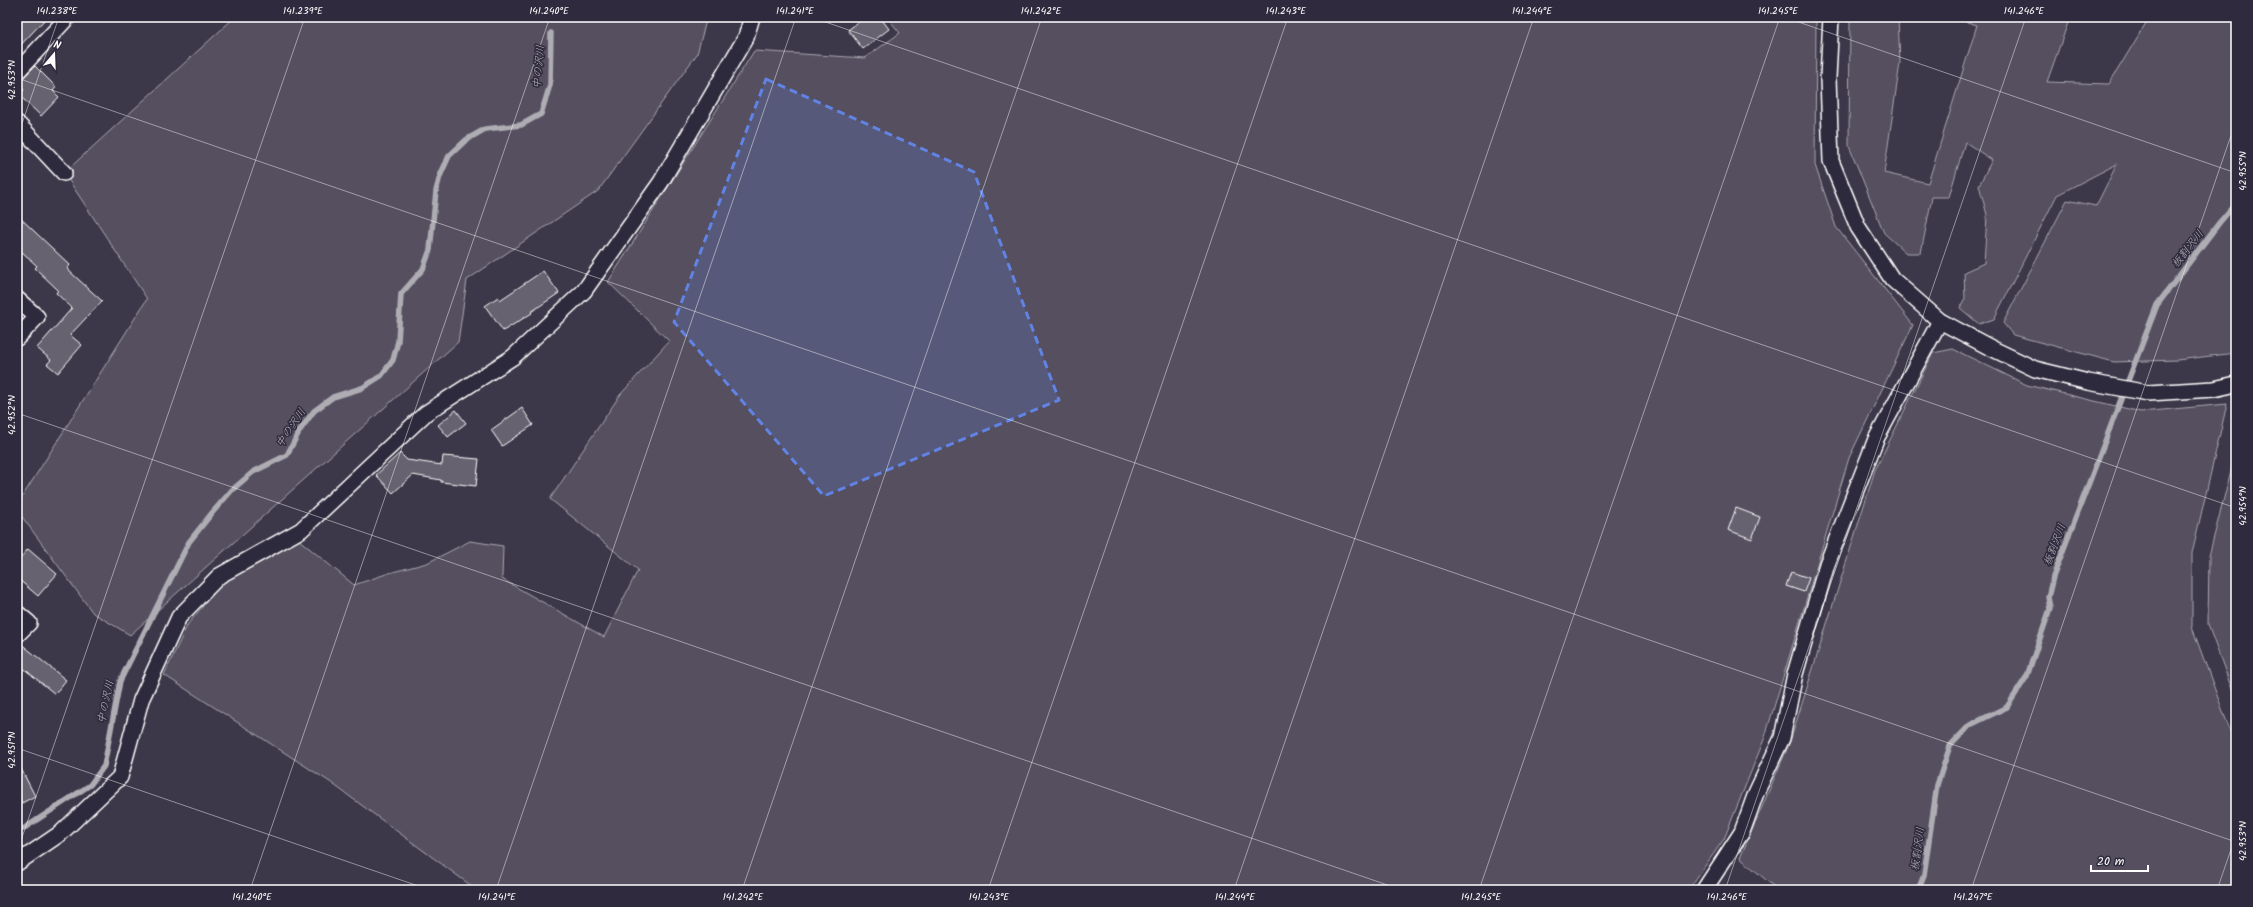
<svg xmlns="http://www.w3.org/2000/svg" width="2253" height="907" font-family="Kalam,'Klee One',sans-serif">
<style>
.green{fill:#555060;stroke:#aaa8b0}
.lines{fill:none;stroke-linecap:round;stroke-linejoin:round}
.stream{stroke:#afadb4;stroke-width:5.5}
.building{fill:#666270;stroke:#fff}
.minor-casing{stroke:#fff;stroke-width:18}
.minor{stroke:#2f2a3d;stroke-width:15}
.marked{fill:#6183e4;fill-opacity:0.2;stroke:#6183e4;stroke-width:3;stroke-dasharray:8 5;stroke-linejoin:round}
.ticks{fill:none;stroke:#fff;stroke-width:1;stroke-opacity:0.45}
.labels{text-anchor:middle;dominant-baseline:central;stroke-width:3;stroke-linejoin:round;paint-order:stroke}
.water-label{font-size:11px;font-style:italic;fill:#b5b4ba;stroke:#2f2a3d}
.neatline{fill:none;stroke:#fff;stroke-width:1.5}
.ticks-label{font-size:10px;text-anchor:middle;fill:#fff}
</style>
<rect width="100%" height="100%" fill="#3c3749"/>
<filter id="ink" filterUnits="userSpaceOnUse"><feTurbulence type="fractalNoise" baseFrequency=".025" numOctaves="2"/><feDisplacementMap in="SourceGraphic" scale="8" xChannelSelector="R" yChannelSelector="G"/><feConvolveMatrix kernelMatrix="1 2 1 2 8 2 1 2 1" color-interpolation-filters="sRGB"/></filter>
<g filter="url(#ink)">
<!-- green -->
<g class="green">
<polygon points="235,17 707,17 697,54 598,191 467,280 458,342 130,635 93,613 17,510 17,505 147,299 64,173"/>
<polygon points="887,17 1816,17 1815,165 1836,227 1913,325 1849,458 1765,737 1724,839 1688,890 477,890 330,782 164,675 188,624 224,581 298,539 354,585 389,573 427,563 470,541 503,546 502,579 604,637 638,570 550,499 620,395 669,341 608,282 754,51 865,58 900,33"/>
<polygon points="1850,17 1898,17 1900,63 1884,173 1928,183 1977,25 1951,17 2070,17 2047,82 2109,84 2149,18 2236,17 2236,353 2177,360 2114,362 2013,335 2003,323 2067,200 2096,206 2117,164 2057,195 1994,319 1979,324 1960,308 1965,299 1964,272 1984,263 1987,215 1979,185 1992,160 1965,142 1949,197 1932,197 1921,253 1906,253 1884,233 1849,146"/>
<polygon points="1953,349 2027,385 2141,412 2227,404 2192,553 2192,627 2236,747 2236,890 1778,890 1740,858 1790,742 1875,470 1933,353"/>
<polygon points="2236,451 2236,700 2208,625 2209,556"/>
</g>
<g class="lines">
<!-- stream -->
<g class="stream">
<polyline points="23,829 90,785 104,766 120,681 189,542 212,513 232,490 253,472 287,455 300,430 314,411 333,397 362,388 381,376 393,360 398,341 401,294 423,269 430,250 436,191 440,176 449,156 466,140 485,129 521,125 541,114 550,85 551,33"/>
<polyline points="1918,890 1924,875 1937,785 1950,746 1970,725 2007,707 2027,676 2050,609 2048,597 2053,577 2157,305 2219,223 2236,203"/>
</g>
</g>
<!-- building -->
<g class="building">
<polygon points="17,17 47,17 17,49"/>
<polygon points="865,17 880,17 889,29 863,49 848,30"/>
<polygon points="35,66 56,87 53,91 59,97 41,116 19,95 24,90 17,84 17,81 23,78"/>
<polygon points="17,215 70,265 67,269 102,301 70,335 82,345 58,373 47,364 51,360 37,348 72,308 56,293 58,290 35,268 37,266 17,247"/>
<polygon points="543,271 559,293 531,312 532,313 503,331 485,306 498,297 500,300"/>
<polygon points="522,408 533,425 502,446 491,430"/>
<polygon points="456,410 466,423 448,437 438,425"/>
<polygon points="400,453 407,460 442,465 443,456 479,459 476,486 441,482 441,480 413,475 393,493 376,475"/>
<polygon points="1736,508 1760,517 1752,539 1728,530"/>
<polygon points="28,549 57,574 38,596 17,578 17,562"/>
<polygon points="1791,572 1809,578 1804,592 1786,586"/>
<polygon points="20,643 66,680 55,694 17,663 17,644"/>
<polygon points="17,761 35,796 22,803 17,792"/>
</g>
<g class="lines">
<defs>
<g id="minor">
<polyline points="1831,17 1828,78 1831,161 1858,227 1892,279 1940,321 1991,348 2035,369 2088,382 2148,393 2214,389 2236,384"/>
<polyline points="17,72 68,17"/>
<polyline points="17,123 64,173"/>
<polyline points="17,299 37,317 17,338"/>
<polyline points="17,613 29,623 17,635"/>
<polyline points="17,863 61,833 120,777 141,700 179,617 219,576 301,530 426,413 513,357 584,291 661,182 746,37 752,17"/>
<polyline points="1704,890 1742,832 1756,793 1782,738 1795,674 1827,564 1876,439 1940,321"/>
</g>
</defs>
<!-- minor casing -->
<use href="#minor" class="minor-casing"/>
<!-- minor -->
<use href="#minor" class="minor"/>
</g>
</g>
<!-- marked area -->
<path class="marked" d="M 766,79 L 974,172 L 1059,400 L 824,496 L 674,322 Z"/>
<!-- ticks -->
<path class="ticks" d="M 811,17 L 2236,508M 1784,17 L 2236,173M 17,78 L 2236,842M 17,138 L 59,17M 17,413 L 1402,890M 17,748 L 430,890M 17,852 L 305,17M 250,890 L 550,17M 496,890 L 796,17M 742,890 L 1042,17M 988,890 L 1288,17M 1234,890 L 1534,17M 1479,890 L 1780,17M 1725,890 L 2026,17M 1971,890 L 2236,121M 2217,890 L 2236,835"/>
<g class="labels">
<!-- water labels -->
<g class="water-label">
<text transform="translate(539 67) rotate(-85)">中の沢川</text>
<text transform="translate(2188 249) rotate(-52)">板割沢川</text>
<text transform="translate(291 428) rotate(-56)">中の沢川</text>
<text transform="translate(2055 545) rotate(-69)">板割沢川</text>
<text transform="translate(106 702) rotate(-78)">中の沢川</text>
<text transform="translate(1918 849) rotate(-82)">板割沢川</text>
</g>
</g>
<!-- margin -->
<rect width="2253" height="907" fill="none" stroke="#2f2a3d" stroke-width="44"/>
<!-- north arrow -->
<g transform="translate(54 54) rotate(19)" stroke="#2f2a3d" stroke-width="3" paint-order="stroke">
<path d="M0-3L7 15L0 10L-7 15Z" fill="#ffffff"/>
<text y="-6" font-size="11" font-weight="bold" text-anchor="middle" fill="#ffffff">N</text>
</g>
<!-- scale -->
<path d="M2091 865v6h57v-6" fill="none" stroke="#ffffff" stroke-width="2"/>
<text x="2097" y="865" font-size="12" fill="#ffffff" stroke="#2f2a3d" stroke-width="3" paint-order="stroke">20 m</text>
<rect x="22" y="22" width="2209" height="863" class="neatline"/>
<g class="ticks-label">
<text x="57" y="14">141.238°E</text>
<text x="303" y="14">141.239°E</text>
<text x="549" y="14">141.240°E</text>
<text x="795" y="14">141.241°E</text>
<text x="1041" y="14">141.242°E</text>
<text x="1286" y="14">141.243°E</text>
<text x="1532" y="14">141.244°E</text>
<text x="1778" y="14">141.245°E</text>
<text x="2024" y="14">141.246°E</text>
<text transform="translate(11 80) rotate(-90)" y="4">42.953°N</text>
<text transform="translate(2242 171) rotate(-90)" y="4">42.955°N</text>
<text transform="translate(11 415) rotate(-90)" y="4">42.952°N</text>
<text transform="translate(2242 506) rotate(-90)" y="4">42.954°N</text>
<text transform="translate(11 750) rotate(-90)" y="4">42.951°N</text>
<text transform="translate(2242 841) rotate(-90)" y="4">42.953°N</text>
<text x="252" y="900">141.240°E</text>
<text x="497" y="900">141.241°E</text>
<text x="743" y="900">141.242°E</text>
<text x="989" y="900">141.243°E</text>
<text x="1235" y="900">141.244°E</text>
<text x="1481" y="900">141.245°E</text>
<text x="1727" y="900">141.246°E</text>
<text x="1973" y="900">141.247°E</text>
</g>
</svg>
